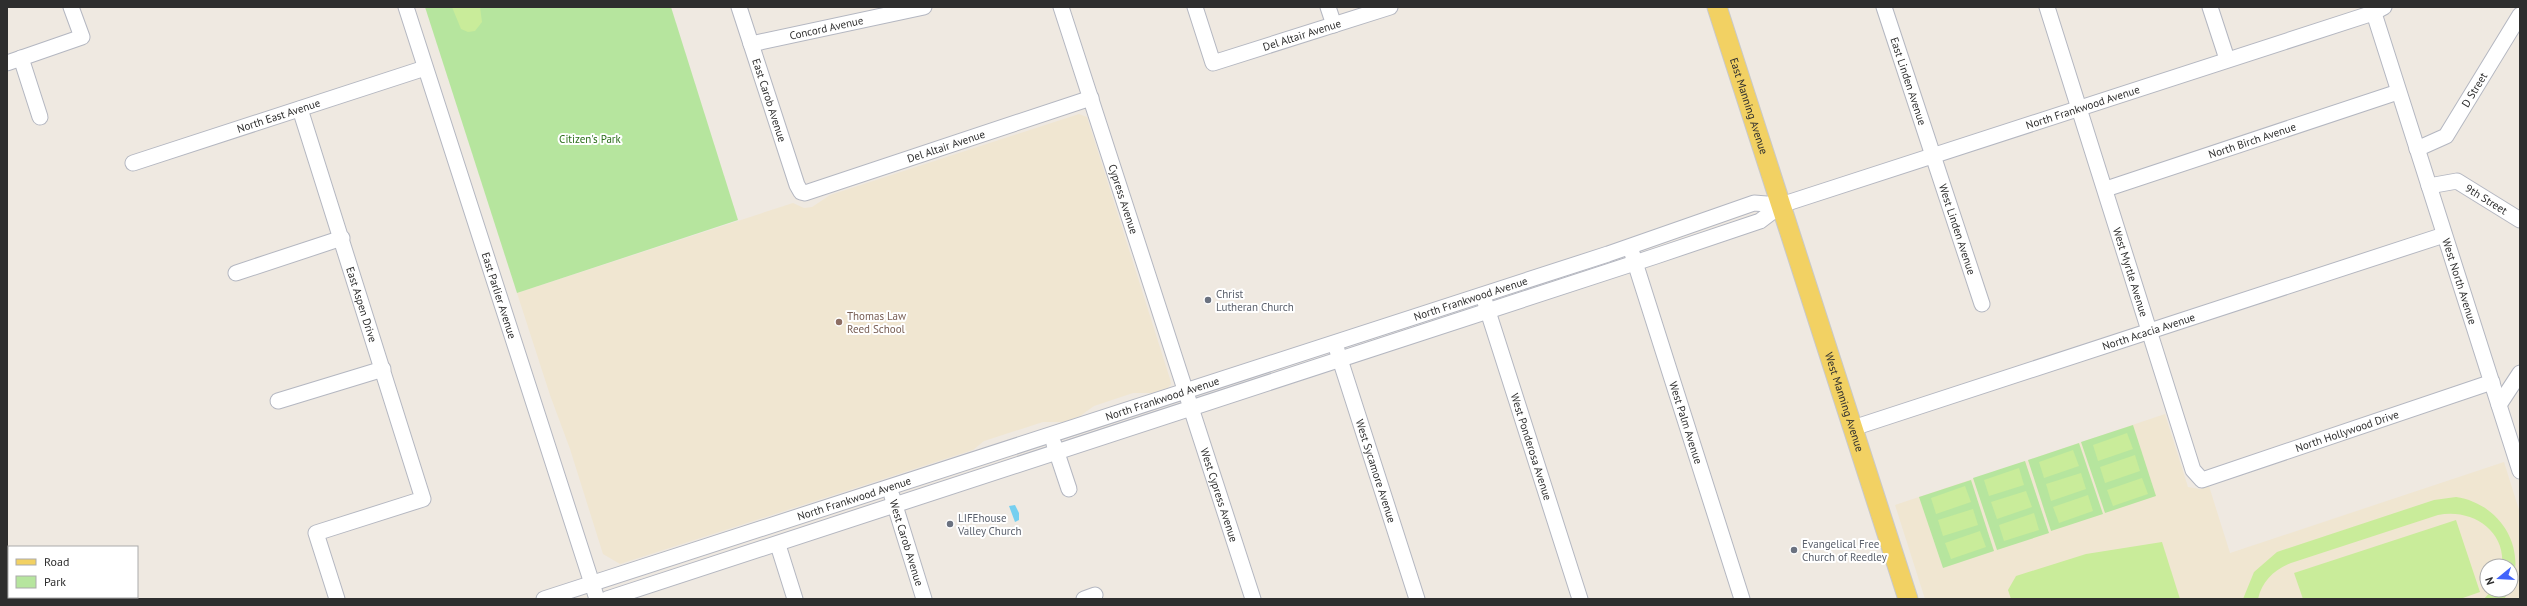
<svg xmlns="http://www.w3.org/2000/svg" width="2527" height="606" font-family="'PT Sans',sans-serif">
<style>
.education{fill:#f0e6d1;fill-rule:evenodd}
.green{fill:#b6e59e}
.pitch{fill:#c9ec9a}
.water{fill:#75cff0}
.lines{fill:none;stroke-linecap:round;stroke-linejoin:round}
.minor-casing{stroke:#b4b7c1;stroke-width:17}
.major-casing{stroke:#c9c9c9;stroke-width:21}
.minor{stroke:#fff;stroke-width:15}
.major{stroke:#f2d163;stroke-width:19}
.worship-dot{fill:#6b7280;stroke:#fff;stroke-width:1.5}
.education-dot{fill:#8d6e63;stroke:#fff;stroke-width:1.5}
.labels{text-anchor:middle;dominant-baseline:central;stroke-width:4;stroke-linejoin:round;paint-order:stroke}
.street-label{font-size:11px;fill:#2e2e2e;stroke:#fff}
.park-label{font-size:11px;fill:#2c6e1b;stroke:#fff}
.worship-label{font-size:11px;fill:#5b616d;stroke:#fff;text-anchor:start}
.education-label{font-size:11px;fill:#785e54;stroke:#fff;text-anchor:start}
</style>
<rect width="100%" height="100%" fill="#efe9e1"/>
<!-- education -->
<g class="education">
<polygon points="1079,114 1087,117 1170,379 1171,384 1168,388 1152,393 1133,393 1094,406 1080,416 1064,422 1043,422 984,441 973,450 620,564 603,554 570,449 550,395 517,293 793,203 804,208 812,207 830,195"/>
<path d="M 2165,414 L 2188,487 L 2200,489 L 2209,486 L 2230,553 L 2504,462 L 2520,513 L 2520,599 L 1925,599 L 1895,505 ZM 2487,566 L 2511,566 L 2511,590 L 2487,590 Z"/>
</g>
<!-- green -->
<g class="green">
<polygon points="425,7 671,7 738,220 517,293"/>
<polygon points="2133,425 2156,496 2105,513 2081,442"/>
<polygon points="2079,443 2103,514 2051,531 2028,460"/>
<polygon points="2025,461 2049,533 1997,550 1973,478"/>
<polygon points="1971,480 1994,551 1943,568 1919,497"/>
</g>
<!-- pitch -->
<g class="pitch">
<polygon points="452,7 480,7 482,22 475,31 468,32 461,29"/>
<polygon points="2127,433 2133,449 2098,461 2093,445"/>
<polygon points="2073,450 2079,466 2044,478 2039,462"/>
<polygon points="2135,455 2140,471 2105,483 2100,467"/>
<polygon points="2019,468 2024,485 1989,496 1984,480"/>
<polygon points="2081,473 2086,489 2051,501 2046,484"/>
<polygon points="2142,478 2148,494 2113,506 2107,490"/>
<polygon points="1965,486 1971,502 1936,514 1931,498"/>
<polygon points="2026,491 2032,507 1997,519 1991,502"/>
<polygon points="2088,495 2093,511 2059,523 2053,507"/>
<path d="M 2456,497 C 2498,503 2527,545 2511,588 L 2511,566 L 2502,566 C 2506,530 2471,508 2438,515 L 2291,563 C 2274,570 2262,581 2258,599 L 2243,599 L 2254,572 L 2277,552 L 2434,500 Z"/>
<polygon points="1973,509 1978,525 1943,536 1938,520"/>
<polygon points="2034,513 2039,530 2004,541 1999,525"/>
<polygon points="2456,520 2480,592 2460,599 2303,599 2294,573"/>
<polygon points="1980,531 1986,547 1951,559 1945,543"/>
<polygon points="2162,542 2180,599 2011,599 2008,590 2016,576 2086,554"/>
<polygon points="2492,590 2510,590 2504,599 2484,599"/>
</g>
<!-- water -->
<polygon class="water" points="1015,505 1019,513 1019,520 1015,522 1009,506"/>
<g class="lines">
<defs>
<g id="minor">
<path id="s1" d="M 406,7 L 597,599"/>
<path id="s2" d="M 739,7 L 797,185 L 801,192 L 805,193 L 1091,98"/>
<path id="s3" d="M 1061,7 L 1253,599"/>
<path id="s4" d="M 1195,7 L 1213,63 L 1390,7"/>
<polyline points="1328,7 1334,25"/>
<path id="s5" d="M 1884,7 L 1982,304"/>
<path id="s6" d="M 2047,7 L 2193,470 L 2202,480 L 2492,382"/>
<polyline points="2210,7 2227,59"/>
<path id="s7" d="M 2372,7 L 2520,471"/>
<path id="s8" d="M 751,44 L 924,7"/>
<polyline points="21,58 40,117"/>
<polyline points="7,63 82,37 71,7"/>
<path id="s9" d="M 300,109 L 423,499 L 316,533 L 337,599"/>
<path id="s10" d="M 2417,149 L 2446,136 L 2520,15"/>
<path id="s11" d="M 133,163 L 425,68"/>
<path id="s12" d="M 2429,186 L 2457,181 L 2520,220"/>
<path id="s13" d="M 2106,189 L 2398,92"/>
<path id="s14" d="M 1632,253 L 1742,599"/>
<polyline points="236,273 342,238"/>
<path id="s15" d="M 1485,302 L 1580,599"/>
<path id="s16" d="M 1337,350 L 1417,599"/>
<polyline points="278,401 383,369"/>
<polyline points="2499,405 2520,373"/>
<path id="s17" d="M 1853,428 L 2444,235"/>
<polyline points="1054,444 1069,489"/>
<path id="s18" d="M 892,496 L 924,599"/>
<polyline points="778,545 795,599"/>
<path id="s19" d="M 544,599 L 1608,254 L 1754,203 L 1781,205"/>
<path id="s20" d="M 607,599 L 1656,256 L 1760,221 L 1781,205 L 2373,13 L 2384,7"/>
<polyline points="1084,599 1095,595"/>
</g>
<g id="major">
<path id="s21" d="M 1717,7 L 1908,599"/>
</g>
</defs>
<!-- minor casing -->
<use href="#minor" class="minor-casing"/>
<!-- major casing -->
<use href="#major" class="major-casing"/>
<!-- minor -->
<use href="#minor" class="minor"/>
<!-- major -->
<use href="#major" class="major"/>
</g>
<!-- markers -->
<g class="worship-dot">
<circle cx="1208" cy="300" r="4"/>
<circle cx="950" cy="524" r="4"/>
<circle cx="1794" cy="550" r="4"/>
</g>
<circle class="education-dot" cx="839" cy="322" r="4"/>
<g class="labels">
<!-- street labels -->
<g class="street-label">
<text stroke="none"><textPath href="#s8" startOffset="77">Concord Avenue</textPath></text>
<text stroke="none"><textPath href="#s4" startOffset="152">Del Altair Avenue</textPath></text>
<text stroke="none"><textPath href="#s5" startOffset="78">East Linden Avenue</textPath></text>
<text stroke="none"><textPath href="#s10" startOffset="86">D Street</textPath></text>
<text stroke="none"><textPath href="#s2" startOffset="98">East Carob Avenue</textPath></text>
<text stroke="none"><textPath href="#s21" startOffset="104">East Manning Avenue</textPath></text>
<text stroke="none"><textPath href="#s20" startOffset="1557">North Frankwood Avenue</textPath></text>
<text stroke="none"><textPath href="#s11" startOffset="153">North East Avenue</textPath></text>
<text stroke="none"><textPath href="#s13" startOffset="154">North Birch Avenue</textPath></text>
<text stroke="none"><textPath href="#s2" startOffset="348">Del Altair Avenue</textPath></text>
<text stroke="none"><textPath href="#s3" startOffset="202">Cypress Avenue</textPath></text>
<text stroke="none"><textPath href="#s12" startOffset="63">9th Street</textPath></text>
<text stroke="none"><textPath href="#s5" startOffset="234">West Linden Avenue</textPath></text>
<text stroke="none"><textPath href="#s6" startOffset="278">West Myrtle Avenue</textPath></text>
<text stroke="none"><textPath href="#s7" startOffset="288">West North Avenue</textPath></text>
<text stroke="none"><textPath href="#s1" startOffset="303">East Parlier Avenue</textPath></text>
<text stroke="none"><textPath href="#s19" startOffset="974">North Frankwood Avenue</textPath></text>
<text stroke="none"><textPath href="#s9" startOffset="205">East Aspen Drive</textPath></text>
<text stroke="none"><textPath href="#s17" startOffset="311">North Acacia Avenue</textPath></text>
<text stroke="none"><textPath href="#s19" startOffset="650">North Frankwood Avenue</textPath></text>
<text stroke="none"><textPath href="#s21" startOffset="415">West Manning Avenue</textPath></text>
<text stroke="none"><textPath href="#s14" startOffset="178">West Palm Avenue</textPath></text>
<text stroke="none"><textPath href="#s6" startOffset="652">North Hollywood Drive</textPath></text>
<text stroke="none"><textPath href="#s15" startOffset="152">West Ponderosa Avenue</textPath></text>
<text stroke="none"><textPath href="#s16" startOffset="127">West Sycamore Avenue</textPath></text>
<text stroke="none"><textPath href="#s3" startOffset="513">West Cypress Avenue</textPath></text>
<text stroke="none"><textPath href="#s19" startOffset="326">North Frankwood Avenue</textPath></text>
<text stroke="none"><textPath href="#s18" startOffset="49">West Carob Avenue</textPath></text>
</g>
<!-- park labels -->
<g class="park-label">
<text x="590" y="139">Citizen's Park</text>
</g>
<!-- worship labels -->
<g class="worship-label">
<text x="1216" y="294">Christ<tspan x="1216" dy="13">Lutheran Church</tspan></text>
<text x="958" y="518">LIFEhouse<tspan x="958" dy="13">Valley Church</tspan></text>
<text x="1802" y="544">Evangelical Free<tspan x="1802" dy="13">Church of Reedley</tspan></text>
</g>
<!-- education labels -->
<g class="education-label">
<text x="847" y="316">Thomas Law<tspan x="847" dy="13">Reed School</tspan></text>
</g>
</g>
<!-- border -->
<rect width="2527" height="606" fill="none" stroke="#2e2e2e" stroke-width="16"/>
<!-- legend -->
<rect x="8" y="546" width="130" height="52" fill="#ffffff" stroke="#ababab"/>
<rect x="16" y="559" width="20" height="6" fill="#f2d163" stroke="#ababab"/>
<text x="44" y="566" font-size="12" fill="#2e2e2e">Road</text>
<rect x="16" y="576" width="20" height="12" fill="#b6e59e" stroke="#ababab"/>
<text x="44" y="586" font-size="12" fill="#2e2e2e">Park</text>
<!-- north arrow -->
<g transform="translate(2499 578) rotate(252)"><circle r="19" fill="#ffffff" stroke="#ababab"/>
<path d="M0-3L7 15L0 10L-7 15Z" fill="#4264fb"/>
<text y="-6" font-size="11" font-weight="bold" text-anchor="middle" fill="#2e2e2e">N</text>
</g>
</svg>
